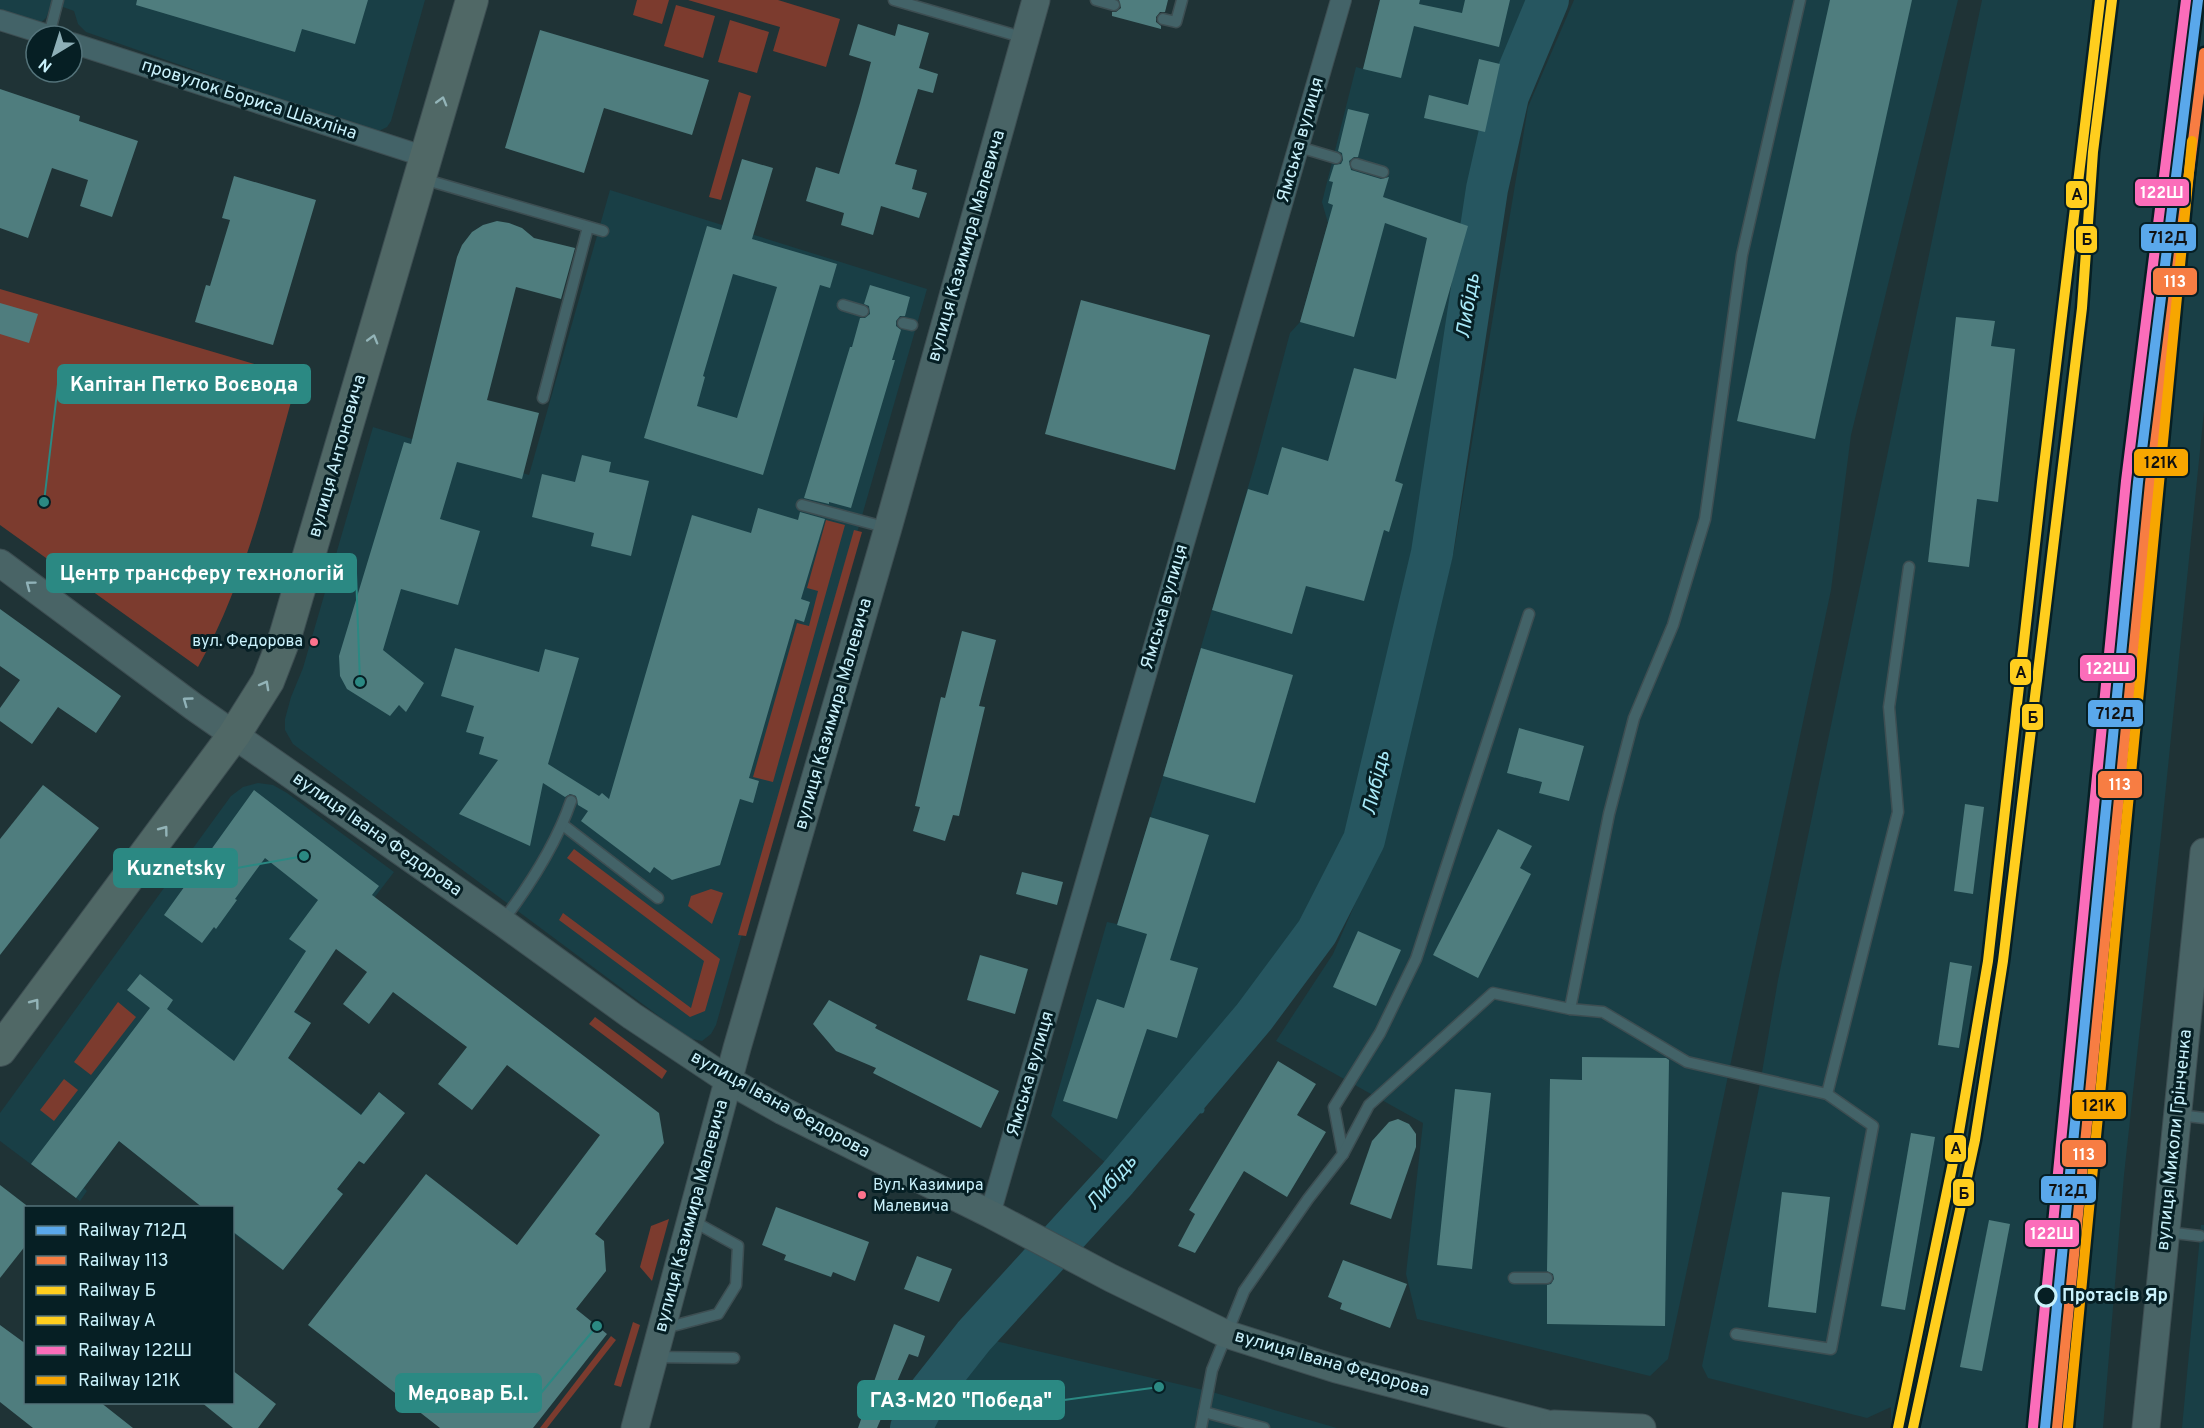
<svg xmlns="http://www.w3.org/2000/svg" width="2204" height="1428" font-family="Overpass,sans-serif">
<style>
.built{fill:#193f46}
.green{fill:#7c3b2e}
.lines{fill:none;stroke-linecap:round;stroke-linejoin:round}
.stream{stroke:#265660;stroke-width:7}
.river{stroke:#265660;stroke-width:42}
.building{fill:#4f7d7e;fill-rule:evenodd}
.lane-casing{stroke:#3d4e52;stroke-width:13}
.street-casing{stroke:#3d4e52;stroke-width:22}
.secondary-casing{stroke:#3d4e52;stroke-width:29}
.primary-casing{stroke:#3d4e52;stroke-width:34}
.lane{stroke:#436368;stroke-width:10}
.street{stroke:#436368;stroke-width:20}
.secondary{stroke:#496466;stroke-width:27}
.primary{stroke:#506866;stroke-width:32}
.rail-1-casing{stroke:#061f24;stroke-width:15}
.rail-2-casing{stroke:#061f24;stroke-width:15}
.rail-3-casing{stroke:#061f24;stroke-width:15}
.rail-4-casing{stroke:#061f24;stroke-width:15}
.rail-5-casing{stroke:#061f24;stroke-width:15}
.rail-6-casing{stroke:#061f24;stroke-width:15}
.rail-1{stroke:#5aa8eb;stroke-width:10}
.rail-2{stroke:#f77d43;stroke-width:10}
.rail-3{stroke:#ffce1e;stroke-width:10}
.rail-4{stroke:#ffce1e;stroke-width:10}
.rail-5{stroke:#fb6dba;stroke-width:10}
.rail-6{stroke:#f7a600;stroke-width:10}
.oneway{stroke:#93b4b8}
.oneway2{stroke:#90b2b8}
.bus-dot{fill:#fc738d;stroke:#061f24;stroke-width:2}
.stop-dot{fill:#061f24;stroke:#caf2fc;stroke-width:3}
.labels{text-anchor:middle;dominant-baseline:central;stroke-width:6;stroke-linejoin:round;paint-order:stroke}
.bus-label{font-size:16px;fill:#caf2fc;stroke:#061f24;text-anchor:end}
.street-label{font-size:18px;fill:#caf2fc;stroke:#061f24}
.stop-label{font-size:18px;font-weight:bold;fill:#caf2fc;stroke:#061f24;text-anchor:start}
.water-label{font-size:20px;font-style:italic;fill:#a8eaf9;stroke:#061f24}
.leader{fill:none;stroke:#2b8983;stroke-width:2}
.callout-dot{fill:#2b8983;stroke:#061f24;stroke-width:2}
.callout{fill:#2b8983;stroke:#2b8983;stroke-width:2}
.callout-label{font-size:20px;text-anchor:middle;font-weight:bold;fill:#fff}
.line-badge{stroke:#061f24;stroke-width:2}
.badge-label{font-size:16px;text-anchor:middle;font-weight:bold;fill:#fff}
.pale-badge-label{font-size:16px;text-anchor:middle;font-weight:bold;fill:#111}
</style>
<rect width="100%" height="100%" fill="#1f3336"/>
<!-- built -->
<g class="built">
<polygon points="0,0 425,0 391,121 387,127 375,133 86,32 78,24 74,11 52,3 46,18 38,25 0,13"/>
<polygon points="1380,0 1538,0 1510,75 1475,229 1442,380 1418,551 1349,837 1306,921 1233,1020 1107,1164 1051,1116 1107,922 1117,924 1163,776 1256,460 1290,333 1300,322 1328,223 1322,202 1356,67 1363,69"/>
<polygon points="1574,0 1958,0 1851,435 1831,590 1668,1359 1650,1376 1417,1319 1406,1274 1423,1123 1276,1041 1333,954 1380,847 1454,550 1528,107"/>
<polygon points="1982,0 2204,0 2204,411 2161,836 2124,1175 2103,1428 1891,1428 1891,1407 1867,1418 1708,1378 1702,1366 1761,1078 1778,980"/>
<polygon points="610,190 927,289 716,1025 711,1034 702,1041 692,1039 683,1034 293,744 285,730 285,719 291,697 303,668 373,427 529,475"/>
<polygon points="258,783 273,785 287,793 394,872 336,948 294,1011 311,1023 288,1058 361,1114 379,1092 405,1113 364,1164 359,1161 337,1189 343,1194 283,1270 233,1233 232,1208 203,1207 119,1141 84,1188 87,1191 80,1201 0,1141 0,1113 231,796 243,787"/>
<polygon points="2201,1225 2204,1225 2204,1428 2182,1428"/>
<polygon points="974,1336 1212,1392 1337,1428 914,1428"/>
</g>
<!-- green -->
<g class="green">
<polygon points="637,0 669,0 662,24 633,15"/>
<polygon points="688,0 778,0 840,19 826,67 773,51 780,27"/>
<polygon points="676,5 715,16 703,58 664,46"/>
<polygon points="730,20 769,32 757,73 718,62"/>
<polygon points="739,92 751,96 721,200 709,197"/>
<path d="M 0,289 L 298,377 C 270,474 248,578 198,667 L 0,525 Z"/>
<polygon points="826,520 845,525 773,782 753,777 797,623 809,626 818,591 807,588"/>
<polygon points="854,530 862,532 746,936 738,935"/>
<polygon points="574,849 720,959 705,1011 690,1017 559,920 563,913 691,1008 704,961 567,858"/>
<polygon points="711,889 723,893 712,924 688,906 691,896"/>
<polygon points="118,1002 136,1017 91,1075 74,1062"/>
<polygon points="595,1017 667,1071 662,1079 589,1024"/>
<polygon points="64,1079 78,1090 54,1121 40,1110"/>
<polygon points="669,1219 652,1281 640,1267 651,1226"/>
<polygon points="633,1322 640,1325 621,1387 614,1385"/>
<polygon points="611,1336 616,1340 547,1428 540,1428"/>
</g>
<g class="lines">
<!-- stream -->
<polyline class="stream" points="1180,1104 1201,1110"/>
<!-- river -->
<polyline class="river" points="911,1428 929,1393 974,1336 1117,1179 1254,1017 1317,932 1364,840 1432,553 1487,189 1508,96 1548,0"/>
</g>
<!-- building -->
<g class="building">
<polygon points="137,0 368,0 355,44 302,29 295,52 136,5"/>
<polygon points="1119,0 1168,0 1165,12 1160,12 1156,17 1156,22 1161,26 1161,29 1112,16 1112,12 1116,12 1121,8"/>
<polygon points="1380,0 1420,0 1419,4 1462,13 1465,0 1510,0 1499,47 1414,26 1401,78 1363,69"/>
<polygon points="1830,0 1912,0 1815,439 1737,421"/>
<polygon points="858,24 895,36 898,24 929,33 919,68 938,74 933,93 918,89 895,164 917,170 912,189 927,193 919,218 881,206 873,235 841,225 844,213 806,201 816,167 839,174 860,103 871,62 849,55"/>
<polygon points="540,30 709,80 692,135 604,108 584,173 505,148"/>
<polygon points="1479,59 1500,64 1485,132 1424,118 1429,95 1468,105"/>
<polygon points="0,89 80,116 79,121 138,141 112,217 80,206 88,180 52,168 28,238 0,228"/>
<polygon points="1348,109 1369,114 1358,157 1354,157 1349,161 1351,170 1381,179 1389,177 1383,197 1468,226 1395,481 1403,484 1389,532 1384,530 1364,601 1306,586 1292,634 1212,610 1248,489 1268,495 1282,447 1328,461 1354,368 1396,379 1427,238 1385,223 1354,337 1300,322 1333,205 1328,203 1333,182 1329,181 1334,165 1341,164 1343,160 1342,153 1338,151"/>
<path d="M 742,159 L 773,168 L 752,239 L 837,264 L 830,288 L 820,285 L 763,475 L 644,438 L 707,226 L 721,230 ZM 733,274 L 777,287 L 737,418 L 697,406 L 705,377 L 703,376 Z"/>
<polygon points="234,176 316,200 273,345 195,322 206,285 210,286 230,220 222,218"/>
<polygon points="497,221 509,223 522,228 534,238 575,248 561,299 516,287 487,400 539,413 522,479 457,462 440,519 480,531 458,605 401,589 383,650 424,683 406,712 399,705 390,716 347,689 340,676 339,656 404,442 411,444 457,257 462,245 472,232 483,225"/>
<polygon points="870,285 910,297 905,316 900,316 896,321 896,326 901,330 892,360 895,360 851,508 829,502 829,504 804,498 850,347 852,347 860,318 865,318 870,314 869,306 864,304"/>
<polygon points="1081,300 1210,335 1175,470 1045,434"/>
<polygon points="0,303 38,314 29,343 0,334"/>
<polygon points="1956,317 1995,321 1991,346 2015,349 1998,502 1977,499 1969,567 1928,562"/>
<polygon points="582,455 611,462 609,472 649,481 631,556 591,546 594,533 532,517 542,474 575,482"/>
<polygon points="758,508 798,520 800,512 825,519 801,599 810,602 804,622 795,619 749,778 759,781 753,803 740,799 720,865 672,880 654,867 650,873 581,821 588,811 578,805 576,796 570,794 565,797 543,783 530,846 459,814 498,760 479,754 484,737 466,732 474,706 441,696 455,648 539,672 545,649 579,658 548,764 599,796 602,793 609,799 692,515 751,533"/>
<polygon points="0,609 121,696 96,733 58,707 32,744 0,721 0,708 20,680 0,666"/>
<polygon points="962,631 996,640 979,706 985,707 959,816 953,815 945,841 913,831 920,807 915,806 941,697 945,698"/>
<polygon points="1201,648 1293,675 1255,803 1163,776"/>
<polygon points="1519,728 1584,746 1569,801 1539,793 1542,782 1507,773"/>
<polygon points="43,785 99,828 0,955 0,839"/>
<polygon points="254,790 379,886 372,895 659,1113 664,1143 595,1234 604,1241 606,1271 576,1309 607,1334 533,1428 440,1428 308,1325 426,1174 517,1245 600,1135 507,1065 472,1110 438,1084 467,1047 393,992 369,1024 343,1004 367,972 336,949 294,1012 311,1023 288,1058 361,1115 379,1092 405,1113 364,1164 359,1161 337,1189 343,1194 283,1270 232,1231 232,1208 203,1208 119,1141 76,1198 31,1164 150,1008 127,990 140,974 173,1000 167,1009 234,1061 306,951 289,939 318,900 265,858 235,899 237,900 216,929 214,927 202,943 164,915"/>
<polygon points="1965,804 1984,807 1973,894 1954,891"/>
<polygon points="1150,817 1209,835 1170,960 1198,968 1177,1038 1147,1029 1117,1119 1063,1101 1097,999 1124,1008 1147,934 1117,925"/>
<polygon points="1498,829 1532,846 1520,868 1531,874 1478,978 1433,955"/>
<polygon points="1022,872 1063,882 1057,905 1016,894"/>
<polygon points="1358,931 1401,950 1376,1006 1333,987"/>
<polygon points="980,955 1028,969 1015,1014 967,1000"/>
<polygon points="1950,962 1972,966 1959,1048 1938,1045"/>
<polygon points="829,1000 877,1025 875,1028 999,1091 981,1128 873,1073 876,1068 836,1051 813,1024"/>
<polygon points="1582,1057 1666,1058 1669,1060 1665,1326 1547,1324 1547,1285 1551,1284 1554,1279 1553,1274 1547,1271 1550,1079 1582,1080"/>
<polygon points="1278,1061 1316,1084 1297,1115 1326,1132 1287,1197 1244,1171 1195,1253 1178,1246 1195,1214 1189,1210"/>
<polygon points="1455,1089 1491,1093 1472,1269 1437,1265"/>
<polygon points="1398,1119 1409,1124 1416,1134 1416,1147 1391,1219 1350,1204 1372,1141 1389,1122"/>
<polygon points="1911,1133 1935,1137 1905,1310 1881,1306"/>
<polygon points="0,1185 26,1205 26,1245 0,1278"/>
<polygon points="1782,1192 1830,1197 1816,1313 1768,1307"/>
<polygon points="776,1207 869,1242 855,1281 833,1272 831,1277 784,1260 786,1255 762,1245"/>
<polygon points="1989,1220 2010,1224 1982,1371 1960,1367"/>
<polygon points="917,1256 952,1269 939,1302 904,1289"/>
<polygon points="1343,1260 1407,1284 1390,1328 1340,1309 1342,1303 1328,1297"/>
<polygon points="894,1324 925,1336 918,1357 909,1354 877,1428 858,1428"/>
<polygon points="0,1325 26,1344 26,1402 100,1402 133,1428 33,1428 0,1402"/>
<polygon points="232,1370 276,1404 258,1428 233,1428 201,1402 232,1402"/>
</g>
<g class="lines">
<defs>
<g id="lane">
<polyline points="894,0 1025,38"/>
<polyline points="1096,0 1114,5"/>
<polyline points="1163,19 1176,22 1182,0"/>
<polyline points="49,35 58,0"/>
<polyline points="1299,147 1336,158"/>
<polyline points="1356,164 1383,172"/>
<polyline points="423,179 603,231"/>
<polyline points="843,305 863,311"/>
<polyline points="903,323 912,325"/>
<polyline points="543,398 588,227"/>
<polyline points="802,505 888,528"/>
<polyline points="563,825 658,898"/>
<path d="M 502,922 C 530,885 556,845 571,801"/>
<polyline points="1570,1009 1609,814 1634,718 1673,625 1705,519 1742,255 1800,0"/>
<polyline points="1827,1094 1898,812 1889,707 1909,567"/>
<polyline points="2179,1115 2204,1118"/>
<polyline points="1343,1154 1334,1107 1380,1033 1416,959 1529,614"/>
<polyline points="2166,1232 2200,1236"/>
<polyline points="1514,1278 1547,1278"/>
<polyline points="665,1328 718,1314 736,1285 738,1246 691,1220"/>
<polyline points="654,1357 734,1358"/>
<polyline points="1204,1412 1264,1428"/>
<polyline points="1201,1428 1212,1370 1244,1291 1308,1199 1343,1154 1369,1105 1493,993 1570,1009 1603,1012 1687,1062 1827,1094 1873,1126 1831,1349 1736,1334"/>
</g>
<g id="street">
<polyline points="0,20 51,36"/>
<polyline points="72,43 426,157"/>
<polyline points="990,1214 1341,0"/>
</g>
<g id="secondary">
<polyline points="0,563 194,707 502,922 632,1016 728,1080 783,1111 990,1214 1111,1278 1226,1334 1336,1369 1563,1428"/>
<polyline points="1554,1424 1642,1428"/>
<polyline points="635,1428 737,1048 888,528 1036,0"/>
<polyline points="2146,1428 2204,852"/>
</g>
<polyline id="primary" points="0,1050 234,735 268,681 285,637 472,0"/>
</defs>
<!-- lane casing -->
<use href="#lane" class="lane-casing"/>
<!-- street casing -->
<use href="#street" class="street-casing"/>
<!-- secondary casing -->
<use href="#secondary" class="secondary-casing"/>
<!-- primary casing -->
<use href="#primary" class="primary-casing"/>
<!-- lane -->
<use href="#lane" class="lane"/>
<!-- street -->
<use href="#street" class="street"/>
<!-- secondary -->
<use href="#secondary" class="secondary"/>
<!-- primary -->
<use href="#primary" class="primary"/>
<defs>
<polyline id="rail-1" points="2045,1428 2138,482 2198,0"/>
<polyline id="rail-2" points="2057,1428 2150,483 2204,53"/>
<polyline id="rail-3" points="1913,1428 1975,1140 2003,961 2082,308 2093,152 2112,0"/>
<polyline id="rail-4" points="1898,1428 1958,1138 1988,961 2042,482 2100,0"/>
<polyline id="rail-5" points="2033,1427 2126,481 2186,0"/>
<polyline id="rail-6" points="2068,1427 2192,141"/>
</defs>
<!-- rail-1 casing -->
<use href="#rail-1" class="rail-1-casing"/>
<!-- rail-2 casing -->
<use href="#rail-2" class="rail-2-casing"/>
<!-- rail-3 casing -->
<use href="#rail-3" class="rail-3-casing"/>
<!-- rail-4 casing -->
<use href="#rail-4" class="rail-4-casing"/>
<!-- rail-5 casing -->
<use href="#rail-5" class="rail-5-casing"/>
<!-- rail-6 casing -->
<use href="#rail-6" class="rail-6-casing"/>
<!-- rail-1 -->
<use href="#rail-1" class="rail-1"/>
<!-- rail-2 -->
<use href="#rail-2" class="rail-2"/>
<!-- rail-3 -->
<use href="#rail-3" class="rail-3"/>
<!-- rail-4 -->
<use href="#rail-4" class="rail-4"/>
<!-- rail-5 -->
<use href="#rail-5" class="rail-5"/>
<!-- rail-6 -->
<use href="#rail-6" class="rail-6"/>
</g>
<!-- one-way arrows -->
<defs><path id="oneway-chevron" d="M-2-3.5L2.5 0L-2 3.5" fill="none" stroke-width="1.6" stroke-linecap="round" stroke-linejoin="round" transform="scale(1.5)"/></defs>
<g class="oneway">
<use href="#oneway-chevron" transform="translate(442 101) rotate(-74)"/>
<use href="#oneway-chevron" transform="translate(373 339) rotate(-74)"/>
<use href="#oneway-chevron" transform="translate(265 685) rotate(-61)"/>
<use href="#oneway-chevron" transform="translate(164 830) rotate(-53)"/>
<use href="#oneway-chevron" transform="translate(35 1003) rotate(-53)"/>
</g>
<g class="oneway2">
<use href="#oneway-chevron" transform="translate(30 585) rotate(-143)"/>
<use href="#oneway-chevron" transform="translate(187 701) rotate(-144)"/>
</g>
<!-- markers -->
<g class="bus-dot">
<circle cx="314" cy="642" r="5"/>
<circle cx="862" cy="1195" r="5"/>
</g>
<circle class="stop-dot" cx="2046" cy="1296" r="10"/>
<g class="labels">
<!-- bus labels -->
<g class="bus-label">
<text x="303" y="642">вул. Федорова</text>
<text x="873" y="1186" text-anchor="start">Вул. Казимира<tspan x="873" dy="21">Малевича</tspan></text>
</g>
<!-- street labels -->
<g class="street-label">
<text transform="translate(249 100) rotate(18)">провулок Бориса Шахліна</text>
<text transform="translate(1301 140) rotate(-74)">Ямська вулиця</text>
<text transform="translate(967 246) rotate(-74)">вулиця Казимира Малевича</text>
<text transform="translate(338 456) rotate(-74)">вулиця Антоновича</text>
<text transform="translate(1165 607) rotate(-74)">Ямська вулиця</text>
<text transform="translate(834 714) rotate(-74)">вулиця Казимира Малевича</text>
<text transform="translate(377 835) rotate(35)">вулиця Івана Федорова</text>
<text transform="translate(1031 1074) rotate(-74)">Ямська вулиця</text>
<text transform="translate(780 1105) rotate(29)">вулиця Івана Федорова</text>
<text transform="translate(2175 1140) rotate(-84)">вулиця Миколи Грінченка</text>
<text transform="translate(692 1216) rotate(-75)">вулиця Казимира Малевича</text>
<text transform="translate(1332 1364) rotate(16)">вулиця Івана Федорова</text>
</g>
<!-- stop labels -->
<g class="stop-label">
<text x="2062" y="1296">Протасів Яр</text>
</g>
<!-- water labels -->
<g class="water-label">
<text transform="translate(1469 306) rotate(-81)">Либідь</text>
<text transform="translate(1377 783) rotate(-77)">Либідь</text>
<text transform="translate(1112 1183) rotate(-49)">Либідь</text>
</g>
</g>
<!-- callouts -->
<path class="leader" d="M44 502L58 384M360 682L356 573M304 856L237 868M597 1326L541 1393M1159 1387L1064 1400"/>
<g class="callout-dot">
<circle cx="44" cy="502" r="6"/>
<circle cx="360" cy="682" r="6"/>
<circle cx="304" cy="856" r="6"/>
<circle cx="597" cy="1326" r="6"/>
<circle cx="1159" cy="1387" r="6"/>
</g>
<g class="callout">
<rect x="58" y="365" width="252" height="38" rx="6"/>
<rect x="47" y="554" width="309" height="38" rx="6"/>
<rect x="114" y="849" width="123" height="38" rx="6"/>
<rect x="396" y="1374" width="145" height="38" rx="6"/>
<rect x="858" y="1381" width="206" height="38" rx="6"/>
</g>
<g class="callout-label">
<text x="184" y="391">Капітан Петко Воєвода</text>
<text x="202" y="580">Центр трансферу технологій</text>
<text x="176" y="875">Kuznetsky</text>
<text x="468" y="1400">Медовар Б.І.</text>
<text x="961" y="1407">ГАЗ-М20 "Победа"</text>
</g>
<g class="line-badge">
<rect x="2134" y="178" width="56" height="29" rx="6" fill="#fb6dba"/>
<rect x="2065" y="180" width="23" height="29" rx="6" fill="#ffce1e"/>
<rect x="2140" y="223" width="57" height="29" rx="6" fill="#5aa8eb"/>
<rect x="2075" y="225" width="23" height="29" rx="6" fill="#ffce1e"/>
<rect x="2152" y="267" width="46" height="29" rx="6" fill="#f77d43"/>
<rect x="2133" y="448" width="56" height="29" rx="6" fill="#f7a600"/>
<rect x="2079" y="654" width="57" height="28" rx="6" fill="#fb6dba"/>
<rect x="2009" y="658" width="23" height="28" rx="6" fill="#ffce1e"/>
<rect x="2087" y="699" width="57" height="29" rx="6" fill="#5aa8eb"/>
<rect x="2021" y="703" width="23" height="28" rx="6" fill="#ffce1e"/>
<rect x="2097" y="770" width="46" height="29" rx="6" fill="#f77d43"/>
<rect x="2071" y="1091" width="56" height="29" rx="6" fill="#f7a600"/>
<rect x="1944" y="1134" width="23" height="29" rx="6" fill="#ffce1e"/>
<rect x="2061" y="1139" width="46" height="29" rx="6" fill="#f77d43"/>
<rect x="2040" y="1175" width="57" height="29" rx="6" fill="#5aa8eb"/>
<rect x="1952" y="1178" width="23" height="29" rx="6" fill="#ffce1e"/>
<rect x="2024" y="1219" width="56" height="29" rx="6" fill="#fb6dba"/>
</g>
<g class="badge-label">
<text x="2162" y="198">122Ш</text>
<text x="2175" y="287">113</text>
<text x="2108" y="674">122Ш</text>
<text x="2120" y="790">113</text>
<text x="2084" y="1160">113</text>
<text x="2052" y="1239">122Ш</text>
</g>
<g class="pale-badge-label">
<text x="2077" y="200">A</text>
<text x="2168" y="243">712Д</text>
<text x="2087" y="245">Б</text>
<text x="2161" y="468">121К</text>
<text x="2021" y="678">A</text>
<text x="2115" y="719">712Д</text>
<text x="2033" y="723">Б</text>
<text x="2099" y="1111">121К</text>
<text x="1956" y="1154">A</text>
<text x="2068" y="1196">712Д</text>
<text x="1964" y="1199">Б</text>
</g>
<!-- legend -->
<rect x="24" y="1206" width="210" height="198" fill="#061f24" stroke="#54737a" stroke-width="1.5"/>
<rect x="36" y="1226" width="30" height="9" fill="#5aa8eb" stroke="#54737a" stroke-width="1.5"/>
<text x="78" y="1236" font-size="18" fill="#caf2fc">Railway 712Д</text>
<rect x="36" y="1256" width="30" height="9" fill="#f77d43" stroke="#54737a" stroke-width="1.5"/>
<text x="78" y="1266" font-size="18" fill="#caf2fc">Railway 113</text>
<rect x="36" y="1286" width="30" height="9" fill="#ffce1e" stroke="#54737a" stroke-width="1.5"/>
<text x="78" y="1296" font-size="18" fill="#caf2fc">Railway Б</text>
<rect x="36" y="1316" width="30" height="9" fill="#ffce1e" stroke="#54737a" stroke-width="1.5"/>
<text x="78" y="1326" font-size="18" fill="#caf2fc">Railway A</text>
<rect x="36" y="1346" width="30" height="9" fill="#fb6dba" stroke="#54737a" stroke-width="1.5"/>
<text x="78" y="1356" font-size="18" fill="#caf2fc">Railway 122Ш</text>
<rect x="36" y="1376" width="30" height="9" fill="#f7a600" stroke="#54737a" stroke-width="1.5"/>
<text x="78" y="1386" font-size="18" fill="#caf2fc">Railway 121К</text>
<!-- north arrow -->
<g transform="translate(54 54) rotate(218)"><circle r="28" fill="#061f24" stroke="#54737a" stroke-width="1.5"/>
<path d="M0-4.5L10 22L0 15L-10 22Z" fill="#8eafb7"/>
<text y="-9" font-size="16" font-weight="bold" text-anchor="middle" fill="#caf2fc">N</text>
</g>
</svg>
